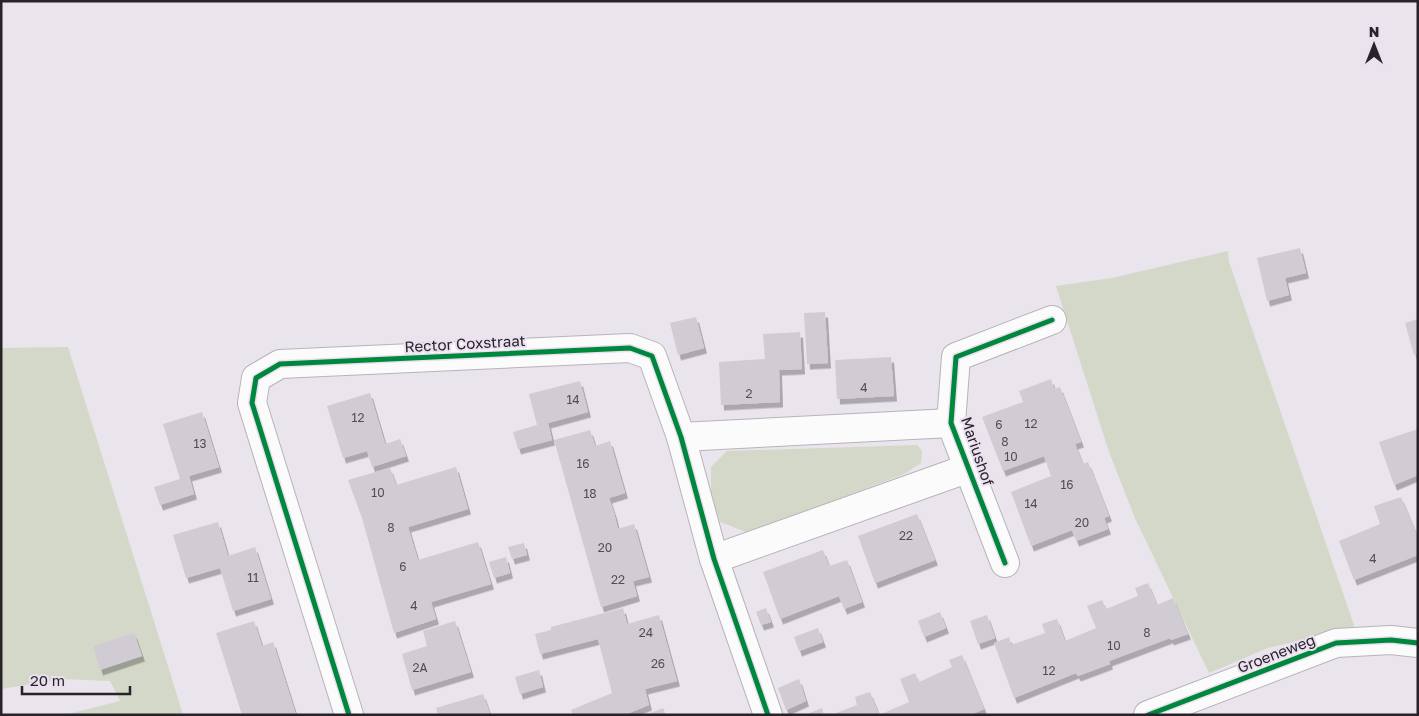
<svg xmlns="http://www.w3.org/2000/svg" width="1419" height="716" font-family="'Golos Text',sans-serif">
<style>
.green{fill:#d4d8c8}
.building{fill:#d1ccd3;filter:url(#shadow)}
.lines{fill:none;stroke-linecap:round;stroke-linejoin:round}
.street-casing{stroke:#b8b3b9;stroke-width:30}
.street{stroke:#fcfbfc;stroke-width:28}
.cycleway-casing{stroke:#ebe0f0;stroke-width:8}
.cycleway{stroke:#00873e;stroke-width:5}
.labels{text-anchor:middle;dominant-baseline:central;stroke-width:4;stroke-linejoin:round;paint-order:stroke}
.number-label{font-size:12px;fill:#524d53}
.street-label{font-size:15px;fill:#272328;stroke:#ebe0f0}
</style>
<defs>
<filter id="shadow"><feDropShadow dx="3" dy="5.5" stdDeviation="0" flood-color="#0004"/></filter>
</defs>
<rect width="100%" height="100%" fill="#eae4ec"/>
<!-- green -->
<g class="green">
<polygon points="1228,251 1229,262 1355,628 1268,648 1209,673 1135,518 1109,452 1056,286 1112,278"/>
<polygon points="68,347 167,663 183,715 64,715 120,701 110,681 63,679 1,689 1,348"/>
<polygon points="917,445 922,451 921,463 904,474 749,533 720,522 711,495 711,467 727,451"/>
</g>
<!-- building -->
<g class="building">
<polygon points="1300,248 1306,273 1285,278 1289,295 1267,301 1257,258"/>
<polygon points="825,312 828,363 807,364 804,313"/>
<polygon points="696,317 704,348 678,355 670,323"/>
<polygon points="1418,319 1418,354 1414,355 1405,323"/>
<polygon points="800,332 802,369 779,370 780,402 721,405 719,362 765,359 763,334"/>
<polygon points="891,357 894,396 837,399 835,360"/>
<polygon points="1051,379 1054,389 1060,387 1081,442 1075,444 1083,464 1088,462 1109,516 1104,518 1108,529 1076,541 1072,530 1031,546 1011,492 1051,476 1044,456 1003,471 982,417 1023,402 1019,391"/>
<polygon points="580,381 588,412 548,423 552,440 518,449 513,432 537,425 529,394"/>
<polygon points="370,393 385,444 400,439 406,456 372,467 367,451 343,458 327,406"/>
<polygon points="202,412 219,467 189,476 194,494 160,505 154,487 180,479 163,424"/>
<polygon points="1418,429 1418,475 1394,485 1379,442"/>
<polygon points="590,430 595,446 610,441 625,493 609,498 614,513 618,529 634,524 649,577 633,581 637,596 601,607 554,440"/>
<polygon points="456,467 468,509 408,527 413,544 418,560 478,542 491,584 431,602 436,619 394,633 362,518 348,480 390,468 396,485"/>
<polygon points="1401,497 1418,538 1418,555 1354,580 1339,541 1380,524 1374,506"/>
<polygon points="917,514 935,560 875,583 858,536"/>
<polygon points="218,522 228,556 255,547 271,599 233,611 220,568 186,578 173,535"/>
<polygon points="524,543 527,555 512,559 508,547"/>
<polygon points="823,550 829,566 847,560 862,602 844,609 839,596 780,619 763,572"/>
<polygon points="506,557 510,573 494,578 489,562"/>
<polygon points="1148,583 1157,605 1173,598 1188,634 1171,640 1170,638 1109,661 1110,664 1078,676 1076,673 1014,698 994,643 1009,637 1011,645 1045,633 1042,624 1057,619 1065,641 1096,628 1087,606 1102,600 1106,609 1138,596 1135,588"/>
<polygon points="623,608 627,624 659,615 677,681 645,689 649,705 624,715 573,715 571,710 612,693 598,639 540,654 535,634 551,630 551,627"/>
<polygon points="766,608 771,622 761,625 756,612"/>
<polygon points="940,612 946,628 924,637 918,621"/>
<polygon points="987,615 995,638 978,644 970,621"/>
<polygon points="254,621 262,646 273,642 296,715 242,715 216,633"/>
<polygon points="455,621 471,672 412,690 402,654 427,646 423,631"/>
<polygon points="818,628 823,642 799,651 794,637"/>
<polygon points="134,633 142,656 100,670 93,646"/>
<polygon points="962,655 984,709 970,715 879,715 909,702 900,679 915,673 919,682 952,667 949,660"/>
<polygon points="539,670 543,687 520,694 515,677"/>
<polygon points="799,679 806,701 786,710 778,688"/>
<polygon points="870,692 879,715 831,715 857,705 855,697"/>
<polygon points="483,694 490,714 438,715 436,708"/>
<polygon points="663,708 666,715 646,715"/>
<polygon points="822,708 824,715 805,715"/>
</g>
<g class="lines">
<defs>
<g id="street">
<polyline points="681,437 951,423"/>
<polyline points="714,559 969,468"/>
<polyline points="1005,563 951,423 956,357 1052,320"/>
<polyline points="349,715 252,403 256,378 280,364 630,348 652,356 681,437 714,559 768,715"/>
<polyline points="1148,715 1336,643 1391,640 1418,643"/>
</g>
</defs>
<!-- street casing -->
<use href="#street" class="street-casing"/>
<!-- street -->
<use href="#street" class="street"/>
<defs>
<g id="cycleway">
<polyline points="1005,563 951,423 956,357 1052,320"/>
<polyline points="349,715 252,403 256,378 280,364 630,348 652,356 681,437 714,559 768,715"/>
<polyline points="1148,715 1336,643 1391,640 1418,643"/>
</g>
</defs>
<!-- cycleway casing -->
<use href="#cycleway" class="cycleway-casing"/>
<!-- cycleway -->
<use href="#cycleway" class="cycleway"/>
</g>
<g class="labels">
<!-- number labels -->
<g class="number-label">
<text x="864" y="387">4</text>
<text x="749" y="393">2</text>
<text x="573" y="399">14</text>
<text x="358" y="417">12</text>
<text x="1031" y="423">12</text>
<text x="999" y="424">6</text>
<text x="1005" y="441">8</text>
<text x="200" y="443">13</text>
<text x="1011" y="456">10</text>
<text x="583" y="463">16</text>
<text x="1067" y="484">16</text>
<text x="378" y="492">10</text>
<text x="590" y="493">18</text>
<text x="1031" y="503">14</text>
<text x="1082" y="522">20</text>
<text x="391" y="527">8</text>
<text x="906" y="535">22</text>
<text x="605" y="547">20</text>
<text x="1373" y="558">4</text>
<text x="403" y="566">6</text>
<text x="253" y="577">11</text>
<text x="618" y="579">22</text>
<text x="414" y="605">4</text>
<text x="646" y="632">24</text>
<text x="1147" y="632">8</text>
<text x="1114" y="645">10</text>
<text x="658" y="663">26</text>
<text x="420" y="667">2A</text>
<text x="1049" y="670">12</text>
</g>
<!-- street labels -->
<g class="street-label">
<text transform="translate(465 343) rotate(-3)">Rector Coxstraat</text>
<text transform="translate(978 451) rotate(71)">Mariushof</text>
<text transform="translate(1276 653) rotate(-21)">Groeneweg</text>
</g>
</g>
<!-- border -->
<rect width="1419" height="716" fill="none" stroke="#272328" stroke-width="5"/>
<!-- north arrow -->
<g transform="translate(1374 45)" stroke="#ebe0f0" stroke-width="4" paint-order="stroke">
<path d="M0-4L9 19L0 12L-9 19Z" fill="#272328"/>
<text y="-8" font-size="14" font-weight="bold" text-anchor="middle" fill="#272328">N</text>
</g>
<!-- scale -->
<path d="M22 686v8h108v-8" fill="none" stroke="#272328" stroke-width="2.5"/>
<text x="30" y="686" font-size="15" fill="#272328" stroke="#ebe0f0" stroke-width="4" paint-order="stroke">20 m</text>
</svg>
